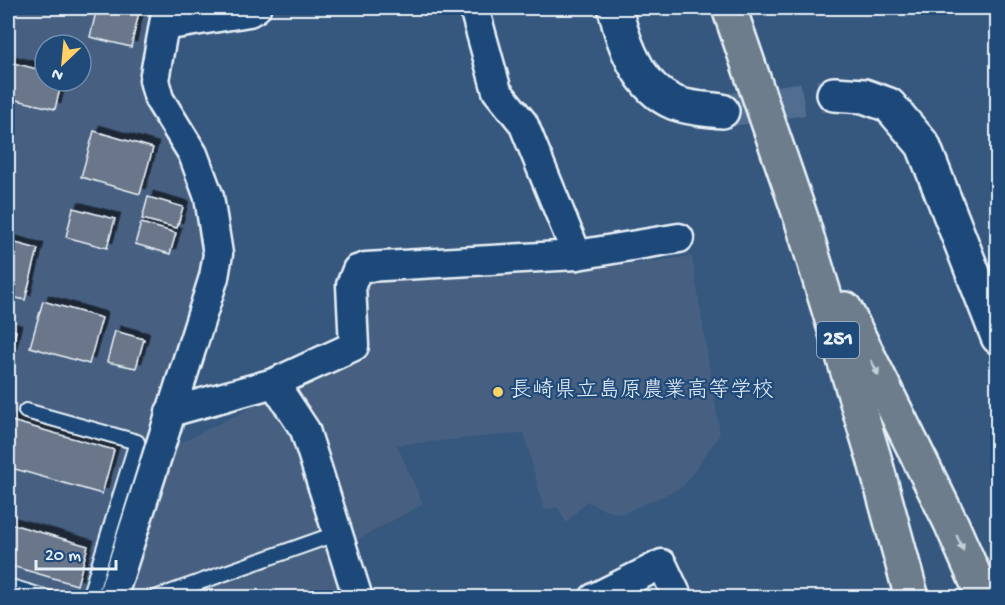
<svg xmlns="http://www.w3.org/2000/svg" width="1005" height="605" font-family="'Gochi Hand','Klee One',sans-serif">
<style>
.built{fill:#466081;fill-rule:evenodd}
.building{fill:#6a7689;stroke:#e8f1f8;stroke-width:1.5;filter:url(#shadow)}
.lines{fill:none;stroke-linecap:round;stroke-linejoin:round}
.secondary-tunnel{stroke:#516e90;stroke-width:33;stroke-dasharray:33 16;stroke-linecap:butt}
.lane-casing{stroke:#e8f1f8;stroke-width:18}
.street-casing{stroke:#e8f1f8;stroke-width:33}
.secondary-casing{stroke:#e8f1f8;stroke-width:38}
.highway-casing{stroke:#e8f1f8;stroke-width:38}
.lane{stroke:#1f4a7a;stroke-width:14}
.street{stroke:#1f4a7a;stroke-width:28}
.secondary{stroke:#1f4a7a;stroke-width:33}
.highway{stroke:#6d7d8c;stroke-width:33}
.oneway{fill:#c3ced8}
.poi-dot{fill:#ffd166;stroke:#1f4a7a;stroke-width:2}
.labels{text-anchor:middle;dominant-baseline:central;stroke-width:4.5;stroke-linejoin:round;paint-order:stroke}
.shield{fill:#1f4a7a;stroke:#acbfd2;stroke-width:1.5}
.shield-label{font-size:21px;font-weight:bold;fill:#e8f1f8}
.poi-label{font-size:22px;fill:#e8f1f8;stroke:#1f4a7a;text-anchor:start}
</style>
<defs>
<filter id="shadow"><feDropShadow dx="5.5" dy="-5.5" stdDeviation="0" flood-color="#0009"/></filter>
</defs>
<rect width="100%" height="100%" fill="#36577e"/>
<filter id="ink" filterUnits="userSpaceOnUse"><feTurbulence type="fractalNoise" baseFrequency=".0167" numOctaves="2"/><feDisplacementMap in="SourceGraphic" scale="12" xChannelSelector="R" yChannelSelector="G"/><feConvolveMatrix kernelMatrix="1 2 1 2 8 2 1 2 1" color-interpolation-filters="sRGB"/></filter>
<g filter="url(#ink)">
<!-- built -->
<g class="built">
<path d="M 8,8 L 157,8 L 152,31 L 196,183 L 205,250 L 198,295 L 104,597 L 8,597 ZM 45,45 L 81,45 L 81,81 L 45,81 Z"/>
<polygon points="692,256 720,434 683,487 622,514 604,510 587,501 566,523 558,507 544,510 524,433 397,445 423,504 327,556 344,597 129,598 178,444 365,351 363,282 559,274"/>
</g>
<!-- building -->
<g class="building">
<polygon points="97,8 140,8 131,47 90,37"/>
<polygon points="9,62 45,71 45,81 62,81 55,109 8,98"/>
<polygon points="94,131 153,148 140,194 81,177"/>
<polygon points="148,197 183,207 177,228 142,219"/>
<polygon points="73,208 115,219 107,248 66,237"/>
<polygon points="141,223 176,233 170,254 135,244"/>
<polygon points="8,241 38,249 25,300 8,296"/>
<polygon points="43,301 102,318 89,364 30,347"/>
<polygon points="8,329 16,331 8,366"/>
<polygon points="115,331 144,339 136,368 107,362"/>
<polygon points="8,420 114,450 102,494 8,467"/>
<polygon points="8,523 88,546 77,585 8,565"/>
</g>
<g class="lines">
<!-- secondary-tunnel -->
<polyline class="secondary-tunnel" points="722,111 834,94"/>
<defs>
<g id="lane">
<polyline points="26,411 137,442 89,598"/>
<polyline points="8,586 48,598"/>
<polyline points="155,598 338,533"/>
</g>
<g id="street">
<polyline points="474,8 497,91 523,123 577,255"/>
<polyline points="164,26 249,12 256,8"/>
<polyline points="274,383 305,430 358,598"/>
<polyline points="170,412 274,383 354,346 351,285 357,270 366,267 577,255 679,238"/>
<polyline points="112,598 214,277 218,254 209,197 193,154 159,99 154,80 167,8"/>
<polyline points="594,598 662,564 678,598"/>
</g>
<g id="secondary">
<path d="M 615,8 C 623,43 638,88 675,103 C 690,109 706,109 722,111"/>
<polyline points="834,94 864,96 889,105 923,145 998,337"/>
</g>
<g id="highway">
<polyline points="729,8 802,221 874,458 912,598"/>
<polyline points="845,309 951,523 984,598"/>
</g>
</defs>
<!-- lane casing -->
<use href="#lane" class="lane-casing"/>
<!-- street casing -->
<use href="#street" class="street-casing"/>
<!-- secondary casing -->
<use href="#secondary" class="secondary-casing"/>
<!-- highway casing -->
<use href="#highway" class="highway-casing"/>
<!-- lane -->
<use href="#lane" class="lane"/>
<!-- street -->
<use href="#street" class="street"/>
<!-- secondary -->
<use href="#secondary" class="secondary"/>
<!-- highway -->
<use href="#highway" class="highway"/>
</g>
<!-- one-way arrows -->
<defs><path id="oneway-solid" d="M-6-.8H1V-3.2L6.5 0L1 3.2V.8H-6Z" transform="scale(1.5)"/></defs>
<g class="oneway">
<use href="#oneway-solid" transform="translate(875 368) rotate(64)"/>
<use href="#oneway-solid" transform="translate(960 543) rotate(66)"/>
</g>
</g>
<!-- markers -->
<circle class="poi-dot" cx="498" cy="392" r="6"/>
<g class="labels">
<!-- shield labels -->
<rect class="shield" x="817" y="322" width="42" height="36" rx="4.5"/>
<g class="shield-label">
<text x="838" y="340">251</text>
</g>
<!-- poi labels -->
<g class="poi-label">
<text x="510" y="392">長崎県立島原農業高等学校</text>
</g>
</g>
<!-- margin -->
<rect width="1005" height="605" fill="none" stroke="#1f4a7a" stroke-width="30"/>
<rect x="15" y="15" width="975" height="575" fill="none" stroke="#e8f1f8" stroke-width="2" filter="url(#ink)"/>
<!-- north arrow -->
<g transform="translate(63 63) rotate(206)"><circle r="28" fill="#1f4a7a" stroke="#6f8dac" stroke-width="1.5"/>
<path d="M0-4.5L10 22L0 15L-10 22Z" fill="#ffd166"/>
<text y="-9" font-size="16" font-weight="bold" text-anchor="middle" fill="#e8f1f8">N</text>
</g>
<!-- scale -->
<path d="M36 560v9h80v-9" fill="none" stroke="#e8f1f8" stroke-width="3"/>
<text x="45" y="560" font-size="18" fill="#e8f1f8" stroke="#1f4a7a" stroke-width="4.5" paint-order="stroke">20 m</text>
</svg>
